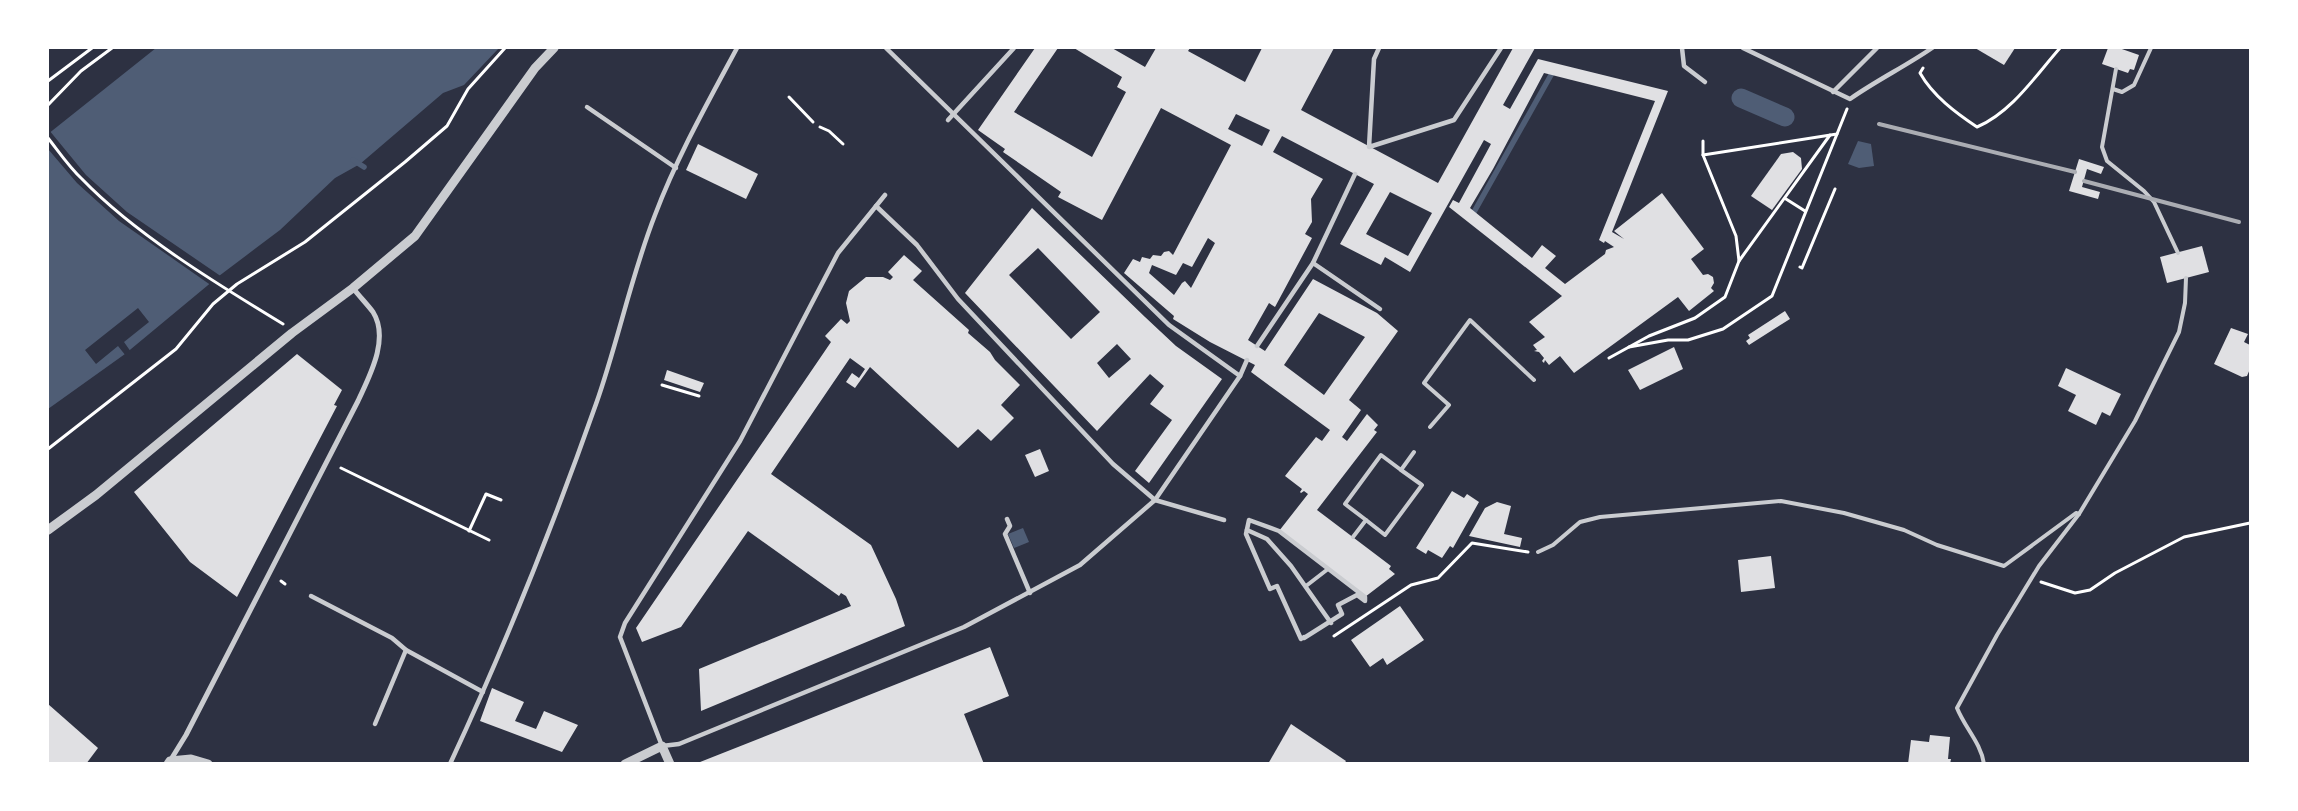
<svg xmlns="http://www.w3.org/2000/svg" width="2298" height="811" font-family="Barlow,sans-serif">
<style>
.water{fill:#4f5d75}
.pier{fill:#2d3142}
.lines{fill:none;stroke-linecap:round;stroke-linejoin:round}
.stream{stroke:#4f5d75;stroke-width:5.5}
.canal{stroke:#4f5d75;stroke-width:19}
.building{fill:#e0e0e3;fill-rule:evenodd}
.path{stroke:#fff;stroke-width:3}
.service{stroke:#caccd0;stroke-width:4}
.pedestrian{stroke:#caccd0;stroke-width:4.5}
.minor{stroke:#caccd0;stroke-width:5}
.tertiary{stroke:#caccd0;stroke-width:9}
.rail{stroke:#abadb3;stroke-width:4}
</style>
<rect width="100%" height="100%" fill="#2d3142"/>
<!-- water -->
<g class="water">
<polygon points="156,48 499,48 464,85 443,93 360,164 335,178 280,230 219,276 125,354 48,409 48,134"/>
<polygon points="1858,141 1871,144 1874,166 1859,168 1848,164"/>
<polygon points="1023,528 1029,542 1014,548 1008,534"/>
</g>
<!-- pier -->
<g class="pier">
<polygon points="49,130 86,175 127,212 222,277 212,286 119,221 77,183 48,149"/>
<polygon points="138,308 149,322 124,342 131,352 126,356 118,346 96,364 85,350"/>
</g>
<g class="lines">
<!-- stream -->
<g class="stream">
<polyline points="353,160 364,167"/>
<polyline points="1474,212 1551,75"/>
</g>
<!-- canal -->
<polyline class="canal" points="1741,98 1785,117"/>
</g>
<!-- building -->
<g class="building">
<path d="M 1035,48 L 1058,48 L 1014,112 L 1092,157 L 1126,92 L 1117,87 L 1122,77 L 1074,48 L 1112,48 L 1145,67 L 1156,48 L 1190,48 L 1188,51 L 1245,82 L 1262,48 L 1334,48 L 1301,110 L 1438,183 L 1513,48 L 1535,48 L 1503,105 L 1510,109 L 1538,59 L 1668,91 L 1612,232 L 1624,239 L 1614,231 L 1662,193 L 1704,249 L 1691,259 L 1703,275 L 1708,274 L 1713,277 L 1714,283 L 1711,288 L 1714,291 L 1689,311 L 1678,297 L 1574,373 L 1560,356 L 1549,365 L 1545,360 L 1544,363 L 1542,361 L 1544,358 L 1539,352 L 1534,351 L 1537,350 L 1533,345 L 1545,337 L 1529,322 L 1562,296 L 1449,207 L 1453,200 L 1459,203 L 1491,144 L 1484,140 L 1410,272 L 1385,257 L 1381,265 L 1340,244 L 1374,184 L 1282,136 L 1273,152 L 1323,179 L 1311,199 L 1312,222 L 1305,234 L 1312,238 L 1275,307 L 1269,303 L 1248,340 L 1265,351 L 1313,279 L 1377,313 L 1398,331 L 1349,400 L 1361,410 L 1342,437 L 1347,441 L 1367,414 L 1378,425 L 1374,430 L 1377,432 L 1317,510 L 1391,566 L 1389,569 L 1395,574 L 1365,597 L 1279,531 L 1308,494 L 1304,491 L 1301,493 L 1300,492 L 1302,489 L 1285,476 L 1316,437 L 1322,441 L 1330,430 L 1251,372 L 1255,365 L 1210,342 L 1173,319 L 1174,316 L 1124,273 L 1133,259 L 1140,262 L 1142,257 L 1150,259 L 1153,255 L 1161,256 L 1164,252 L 1169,251 L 1173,255 L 1231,145 L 1161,108 L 1102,220 L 1058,197 L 1061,192 L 1003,152 L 1005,149 L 978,130 ZM 1544,73 L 1655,101 L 1599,240 L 1604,243 L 1605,241 L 1614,247 L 1606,250 L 1605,254 L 1565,284 L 1545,268 L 1556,256 L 1542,245 L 1532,258 L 1470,208 L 1493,169 ZM 1236,114 L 1270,130 L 1262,146 L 1228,129 ZM 1390,192 L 1432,213 L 1408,256 L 1366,234 ZM 1208,238 L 1215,243 L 1191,288 L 1185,281 L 1182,283 L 1174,295 L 1149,273 L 1152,265 L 1176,275 L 1183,263 L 1192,267 ZM 1319,313 L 1365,337 L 1324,395 L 1284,365 Z"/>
<polygon points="1975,48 2015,48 2004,65"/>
<polygon points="2108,48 2119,48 2139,55 2134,70 2130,69 2128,73 2102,64"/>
<polygon points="698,144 758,174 746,199 686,170"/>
<polygon points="1793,152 1801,158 1802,169 1772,210 1751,196 1781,154"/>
<polygon points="2079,159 2104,167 2101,174 2087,169 2082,187 2100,192 2098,199 2069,191"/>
<path d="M 1032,208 L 1145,317 L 1176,346 L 1222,379 L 1149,483 L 1135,471 L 1172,420 L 1150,404 L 1164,386 L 1150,374 L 1097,431 L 965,293 ZM 1038,248 L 1100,312 L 1071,339 L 1009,275 ZM 1117,344 L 1131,359 L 1109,378 L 1097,363 Z"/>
<polygon points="2202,246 2209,272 2167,283 2160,257"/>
<polygon points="904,255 922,271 913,280 969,330 968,333 990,352 995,360 1020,385 1001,405 1014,418 991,441 978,429 958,448 870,367 855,388 846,382 852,373 859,378 865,369 850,358 771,474 871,545 896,599 905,626 701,711 699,669 851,606 846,596 841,593 839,596 748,531 681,627 642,642 636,628 831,342 825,336 841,319 847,324 850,321 846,303 849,291 866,277 883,277 890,280 893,277 888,272"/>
<polygon points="1785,311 1790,319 1749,345 1746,341 1750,338 1748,335"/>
<polygon points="2231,328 2248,334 2244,342 2250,345 2250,369 2247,376 2242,377 2214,364"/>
<polygon points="1674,347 1683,369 1640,390 1628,370"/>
<polygon points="297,354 342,390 334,405 337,406 237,597 190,562 134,492"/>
<polygon points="2066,368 2121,394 2110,416 2102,412 2096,425 2068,411 2076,395 2058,386"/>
<polygon points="667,370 704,383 700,392 664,380"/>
<polygon points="1040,449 1049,471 1035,477 1025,455"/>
<polygon points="1452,491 1464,498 1467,494 1479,502 1453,548 1450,546 1442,558 1428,550 1426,554 1416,548"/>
<polygon points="1497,502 1511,506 1504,534 1522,538 1520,547 1469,536 1485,508"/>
<polygon points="1771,556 1775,588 1741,592 1738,560"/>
<polygon points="1400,606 1424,640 1387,665 1383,658 1370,667 1351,640"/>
<polygon points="990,647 1009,696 964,714 984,764 695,764"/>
<polygon points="492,688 524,702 515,721 536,729 544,711 578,725 562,752 480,721"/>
<polygon points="48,704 98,748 86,764 48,764"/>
<polygon points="1291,724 1346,761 1344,764 1268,764"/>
<polygon points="1930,735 1950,737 1948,759 1951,759 1950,764 1908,764 1911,740 1929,742"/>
</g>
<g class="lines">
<!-- path -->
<g class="path">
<path d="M 1923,68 L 1920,73 C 1933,96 1956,113 1977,127 C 2012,112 2036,75 2060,48"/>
<polyline points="48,81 92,48"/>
<polyline points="789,97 813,122"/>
<polyline points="48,105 81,71 112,48"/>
<polyline points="820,127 829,131 843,144"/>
<path d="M 48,138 C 59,152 69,167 82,179 C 135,234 217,284 283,324"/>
<polyline points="1703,141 1703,155 1736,236 1739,261"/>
<polyline points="1703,155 1837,134 1847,109"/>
<polyline points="1786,199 1805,211"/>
<polyline points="1800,267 1802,268 1835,189"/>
<polyline points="1629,347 1668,340 1688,340 1723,329 1772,296 1837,134"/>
<polyline points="1609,358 1649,336 1695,318 1725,297 1739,261 1830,135"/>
<polyline points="662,385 699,396"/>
<polyline points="48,449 176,349 213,304 237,284 305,242 405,162 447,126 468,89 505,48"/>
<polyline points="341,468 489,540"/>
<polyline points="469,531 486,494 501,500"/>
<polyline points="281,581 285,584"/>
<polyline points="2041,582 2075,593 2090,590 2115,573 2184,537 2250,523"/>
<polyline points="1334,636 1411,585 1438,578 1472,543 1528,552"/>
</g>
<!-- service -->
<g class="service">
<polyline points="2116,69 2102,147 2107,161 2144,191 2154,202 2178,253"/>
<polyline points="2113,89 2122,92 2134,85 2151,48"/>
<polyline points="1430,427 1449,405 1424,383 1470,320 1534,380"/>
<polyline points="1366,520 1385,535 1422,485 1401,470"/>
<polyline points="1353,537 1366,520 1345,504 1381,455 1401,470 1414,452"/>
<polyline points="1538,552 1553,545 1580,522 1600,517 1781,501 1844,513 1904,530 1937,545 2004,566 2076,513 2079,514"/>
<polyline points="1306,586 1328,569"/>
<path d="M 1984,764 C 1981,743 1965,728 1957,708 L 1997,635 L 2039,566 L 2079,514 L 2135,421 L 2179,332 L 2185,303 L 2186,278"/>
</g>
<!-- pedestrian -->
<g class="pedestrian">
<polyline points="886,48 1169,325 1240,376"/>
<polyline points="1379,48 1374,59 1369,147 1454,120 1501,48"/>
<polyline points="1682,48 1684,66 1705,82"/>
<path d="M 1743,48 L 1850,99 C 1877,80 1906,66 1932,48"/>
<polyline points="1833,92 1877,48"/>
<polyline points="587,107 676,168"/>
<polyline points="948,120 1014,48"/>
<polyline points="885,195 838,253 740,441 625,623 620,637 662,746 679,744 964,627 1080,565 1155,500 1240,376 1247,360"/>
<polyline points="876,206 917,245 958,299 1113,464 1155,500 1224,520"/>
<polyline points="1313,263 1380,309"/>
<polyline points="1257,346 1313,263 1355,174"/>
<polyline points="1007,519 1010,526 1005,534 1030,593"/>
<polygon points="1249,520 1279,531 1365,597 1365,601 1357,595 1338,605 1342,614 1304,638 1304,637 1301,639 1277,586 1270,589 1246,534"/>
<polyline points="1247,530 1267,539 1291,566 1331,623"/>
<polyline points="311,596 392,638 406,650 483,692"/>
<polyline points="375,724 406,650"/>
<path d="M 450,764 C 505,646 553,526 596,404 C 618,342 631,276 655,215 C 677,157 708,102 737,48"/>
</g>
<!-- minor -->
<path class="minor" d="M 170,761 L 186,735 L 358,401 C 369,377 390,339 373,312 C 367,304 359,296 353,288"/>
<!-- tertiary -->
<g class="tertiary">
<polyline points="48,530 96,495 292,333 353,288 415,236 535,68 554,48"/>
<polyline points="168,764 170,761 191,759 208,764"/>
<polyline points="625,764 662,746 670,764"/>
</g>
<!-- rail -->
<g class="rail">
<polyline points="1879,124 2075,172"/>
<polyline points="2084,181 2239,222"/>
</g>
</g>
<!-- border -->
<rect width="2298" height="811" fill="none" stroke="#ffffff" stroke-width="98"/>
</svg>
